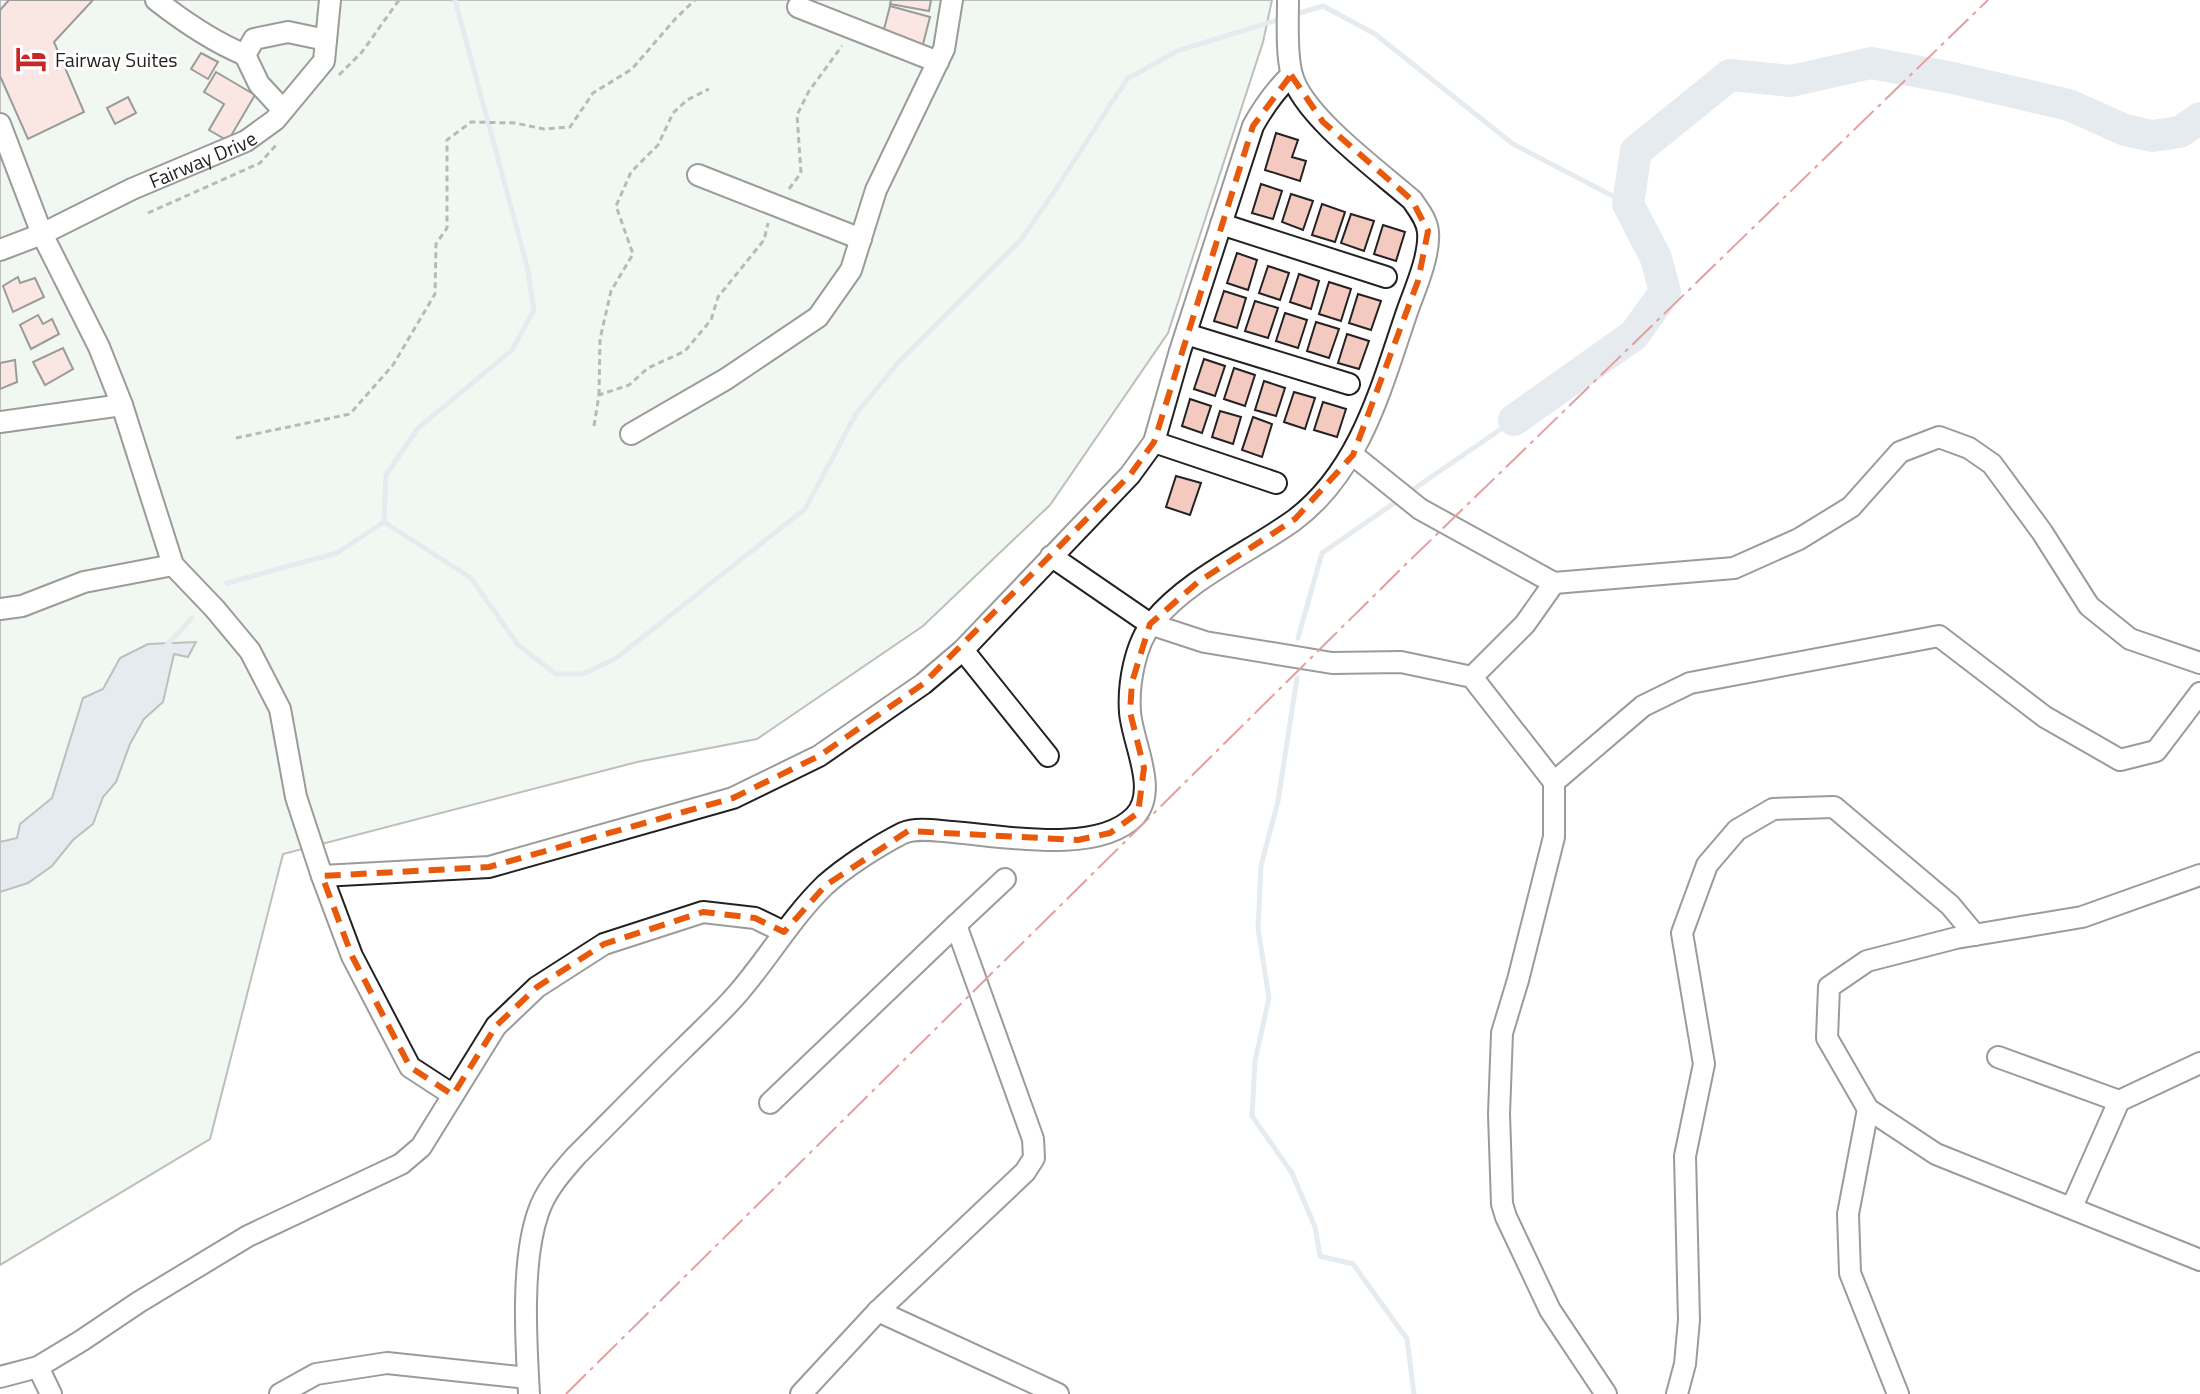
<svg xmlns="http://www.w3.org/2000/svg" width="2200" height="1394" font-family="'Titillium Web',sans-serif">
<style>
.green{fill:#e0efe3;stroke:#6f6f6f;stroke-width:2}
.water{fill:#c7d3dd;stroke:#6f6f6f;stroke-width:2}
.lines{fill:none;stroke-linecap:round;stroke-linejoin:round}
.stream{stroke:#c7d3dd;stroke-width:5}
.river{stroke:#c7d3dd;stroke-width:32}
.building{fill:#f3c9c0;stroke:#222;stroke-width:2}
.minor-casing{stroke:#222;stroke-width:24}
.path{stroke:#646464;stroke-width:3;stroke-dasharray:6 4;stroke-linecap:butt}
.minor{stroke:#fff;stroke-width:20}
.power{stroke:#c62828;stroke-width:2;stroke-dasharray:28 6 4 6;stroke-linecap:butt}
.marked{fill:none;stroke:#e8590c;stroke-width:6;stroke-dasharray:16 10;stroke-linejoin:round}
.labels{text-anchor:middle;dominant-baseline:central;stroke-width:6;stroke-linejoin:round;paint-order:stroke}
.poi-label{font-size:20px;fill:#222;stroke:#fff;text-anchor:start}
.street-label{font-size:20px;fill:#222;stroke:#fff}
</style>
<rect width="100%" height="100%" fill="#fff"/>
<!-- green -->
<polygon class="green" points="0,0 1272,0 1263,42 1168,333 1050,505 923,626 757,739 637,762 283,854 210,1139 0,1265"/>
<!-- water -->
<polygon class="water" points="196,642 188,657 174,654 163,702 144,719 130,744 116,782 103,797 93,824 73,840 52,866 28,883 0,892 0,842 17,838 20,824 52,798 83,698 103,689 120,658 148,644"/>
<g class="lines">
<!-- stream -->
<g class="stream">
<polyline points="1293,15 1323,6 1375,34 1513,144 1628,204"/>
<polyline points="1408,493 1514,420"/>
<polyline points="384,521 386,475 418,428 512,350 534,310 527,266 455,0"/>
<polyline points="384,522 471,578 518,645 556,674 582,674 615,659 805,509 856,414 896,365 1020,241 1052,195 1127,79 1177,51 1284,18"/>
<polyline points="227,583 337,553 384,522"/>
<polyline points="1298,638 1322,553 1400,499"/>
<polyline points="164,648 192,618"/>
<polyline points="1297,678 1278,801 1261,866 1258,928 1269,998 1255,1061 1252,1116 1292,1173 1315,1227 1320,1256 1353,1264 1407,1339 1414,1394"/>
</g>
<!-- river -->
<polyline class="river" points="1514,420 1634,335 1665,292 1656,258 1628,204 1636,151 1730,75 1791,81 1871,63 1953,78 2069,105 2125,130 2152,136 2180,132 2200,118"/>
</g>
<!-- building -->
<g class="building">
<polygon points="9,0 93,0 54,42 84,112 28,139 0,76 0,10"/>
<polygon points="891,0 931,0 929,11 890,4"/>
<polygon points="890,6 930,17 922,48 882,37"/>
<polygon points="201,53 218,62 208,79 191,69"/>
<polygon points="216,72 255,95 228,141 209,130 224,104 204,92"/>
<polygon points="128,97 136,113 115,124 107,108"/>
<polygon points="1276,133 1298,140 1292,157 1306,161 1300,181 1265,170"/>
<polygon points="1261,184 1282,191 1273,219 1252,213"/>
<polygon points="1291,194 1313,201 1303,230 1282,222"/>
<polygon points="1322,204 1345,212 1335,242 1312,235"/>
<polygon points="1351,214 1374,221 1364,251 1341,243"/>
<polygon points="1383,225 1405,232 1396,261 1374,254"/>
<polygon points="1237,253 1257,260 1248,290 1227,283"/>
<polygon points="1268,266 1289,273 1280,300 1259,293"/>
<polygon points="1299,274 1319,281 1311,309 1290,302"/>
<polygon points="18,277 20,283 35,278 44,297 13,312 3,286"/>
<polygon points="1329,282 1351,289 1341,321 1319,314"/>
<polygon points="1224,291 1246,298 1237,328 1214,321"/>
<polygon points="1358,294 1381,301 1371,330 1349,323"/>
<polygon points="1255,301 1278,308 1268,338 1245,331"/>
<polygon points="1285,313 1307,320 1298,348 1276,341"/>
<polygon points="38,315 43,324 52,319 59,334 31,349 20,325"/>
<polygon points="1316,322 1339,329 1329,358 1307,351"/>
<polygon points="1347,334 1369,341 1359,369 1338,363"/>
<polygon points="63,348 73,369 45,385 33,362"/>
<polygon points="1204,359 1225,366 1215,396 1194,389"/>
<polygon points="15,360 17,382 0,389 0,363"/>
<polygon points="1234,368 1255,375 1245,406 1224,399"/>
<polygon points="1264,381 1285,388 1276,416 1255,410"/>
<polygon points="1294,392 1315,398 1305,429 1284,422"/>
<polygon points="1190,399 1211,406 1202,433 1182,426"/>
<polygon points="1323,402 1346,409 1337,437 1314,430"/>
<polygon points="1220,411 1241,417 1233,444 1212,437"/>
<polygon points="1253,417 1272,424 1262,457 1242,450"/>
<polygon points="1176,476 1201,483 1190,515 1166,507"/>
</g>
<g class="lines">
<defs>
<g id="minor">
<path d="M 156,0 C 184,22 212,41 245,55"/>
<polyline points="798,7 938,62"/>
<polyline points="283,110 259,84 245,55 254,39 288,32 326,40"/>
<polyline points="0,124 42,234 99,347 122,405 173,565 215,609 250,651 280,709 296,797 322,876 352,956 410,1067 453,1095"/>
<polyline points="698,175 861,239"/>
<polyline points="1221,224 1386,277"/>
<path id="s1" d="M 0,250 L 42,234 L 132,189 L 246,141 L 275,120 L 324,61 L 330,0"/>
<polyline points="1186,334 1349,384"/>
<polyline points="0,422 122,405"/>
<polyline points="631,434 726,379 818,317 851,270 876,190 944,49 952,0"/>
<polyline points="1154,442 1276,483"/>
<polyline points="1353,455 1420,509 1554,583 1734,568 1799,539 1851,507 1900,452 1939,437 1969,448 1992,464 2042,532 2089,606 2130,639 2200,663"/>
<polyline points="1051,556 1150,624 1205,642 1332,663 1401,662 1472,677 1554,782 1554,837 1518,980 1502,1033 1499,1114 1502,1204 1506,1217 1550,1310 1606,1394"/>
<polyline points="0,609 22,606 84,582 173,565"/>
<polyline points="963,650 1048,756"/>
<polyline points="1472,677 1525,624 1554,583"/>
<polyline points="1554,782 1643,706 1690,683 1939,636 2045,717 2120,760 2156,751 2200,693"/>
<polyline points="2200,875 2082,917 1956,938 1867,961 1829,987 1827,1038 1868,1109 1936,1154 2200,1260"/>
<path d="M 322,876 L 489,867 L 733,798 L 819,756 L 923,684 L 963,650 L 1130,475 L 1154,442 L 1180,351 L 1253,126 C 1264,106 1275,91 1291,75"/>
<polyline points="956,925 1005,879"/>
<polyline points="1998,1057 2119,1101"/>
<polyline points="770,1103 956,925 1033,1139 1034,1158 1025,1172 878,1311 801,1394"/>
<polyline points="1868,1109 1848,1214 1850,1273 1898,1394"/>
<polyline points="2072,1207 2119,1101 2200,1063"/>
<polyline points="878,1311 1058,1394"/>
<polyline points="38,1367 51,1394"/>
<polyline points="0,1377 38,1367 81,1341 139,1302 248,1236 401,1164 421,1147 496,1026 537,987 604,944 703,912 755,918 784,932"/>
<polyline points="280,1394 316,1374 387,1363 528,1378"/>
<path d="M 529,1394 C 526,1342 521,1262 538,1213 C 545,1191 561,1173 576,1156 C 612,1120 647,1084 683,1049 C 702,1030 722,1012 739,992 C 769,957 792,917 825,885 C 845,867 879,845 903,833 C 917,827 938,831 953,832 C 1002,836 1098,855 1135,816 C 1159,790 1132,742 1130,712 C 1128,684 1135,644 1153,622 C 1188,579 1248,553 1293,521 C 1361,471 1382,384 1408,309 C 1416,287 1430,255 1428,232 C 1427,220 1419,210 1412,200 C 1379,171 1303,116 1292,75 C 1286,55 1288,21 1288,0"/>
<polyline points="1677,1394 1685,1364 1689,1320 1685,1156 1704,1064 1682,933 1707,865 1737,830 1773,809 1834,807 1950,905 1975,935"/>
</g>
</defs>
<!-- minor casing -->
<use href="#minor" class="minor-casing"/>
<!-- path -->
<g class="path">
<polyline points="339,75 362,52 399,0"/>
<polyline points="789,189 801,173 797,115 809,91 842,46"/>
<polyline points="148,213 260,163 278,143"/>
<polyline points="599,395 600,339 611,291 633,254 616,206 631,172 658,145 673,113 687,100 709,89"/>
<polyline points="594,426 599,395 629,385 648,368 685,351 711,320 718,297 764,240 768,223"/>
<polyline points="236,438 350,414 393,365 435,294 436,244 447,228 447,140 471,122 515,123 544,129 570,127 593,93 632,69 676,18 695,0"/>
</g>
<!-- minor -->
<use href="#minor" class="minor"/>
<!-- power -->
<polyline class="power" points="566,1394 1404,566 1988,0"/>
</g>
<!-- marked area -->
<path d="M0 0H2200V1394H0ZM 1291,75 L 1323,122 L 1412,200 L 1428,231 L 1418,281 L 1353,455 L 1295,519 L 1198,582 L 1150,624 L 1132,682 L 1130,712 L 1144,768 L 1138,813 L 1110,833 L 1078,840 L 908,831 L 826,885 L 784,932 L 755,918 L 703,912 L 604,944 L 537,987 L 496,1026 L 453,1095 L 410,1067 L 352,956 L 322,876 L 489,867 L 733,798 L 819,756 L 923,684 L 1130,475 L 1154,442 L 1253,126 Z" fill="#fff" fill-opacity=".55" fill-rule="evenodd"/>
<path class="marked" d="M 1291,75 L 1323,122 L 1412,200 L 1428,231 L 1418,281 L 1353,455 L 1295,519 L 1198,582 L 1150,624 L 1132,682 L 1130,712 L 1144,768 L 1138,813 L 1110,833 L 1078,840 L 908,831 L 826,885 L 784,932 L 755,918 L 703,912 L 604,944 L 537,987 L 496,1026 L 453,1095 L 410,1067 L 352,956 L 322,876 L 489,867 L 733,798 L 819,756 L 923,684 L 1130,475 L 1154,442 L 1253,126 Z"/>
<!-- icons -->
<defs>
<symbol id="hotel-bare" viewBox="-9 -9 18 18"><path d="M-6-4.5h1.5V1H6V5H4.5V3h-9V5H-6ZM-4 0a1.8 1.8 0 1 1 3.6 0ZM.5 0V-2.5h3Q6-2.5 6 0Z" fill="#c62828" stroke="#fff" stroke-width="2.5" paint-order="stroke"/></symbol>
</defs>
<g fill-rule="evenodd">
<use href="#hotel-bare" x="9" y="37" width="44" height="44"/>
</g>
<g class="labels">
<!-- poi labels -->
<g class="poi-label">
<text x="55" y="59">Fairway Suites</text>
</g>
<!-- street labels -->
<g class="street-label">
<text stroke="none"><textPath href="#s1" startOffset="222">Fairway Drive</textPath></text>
</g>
</g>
</svg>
